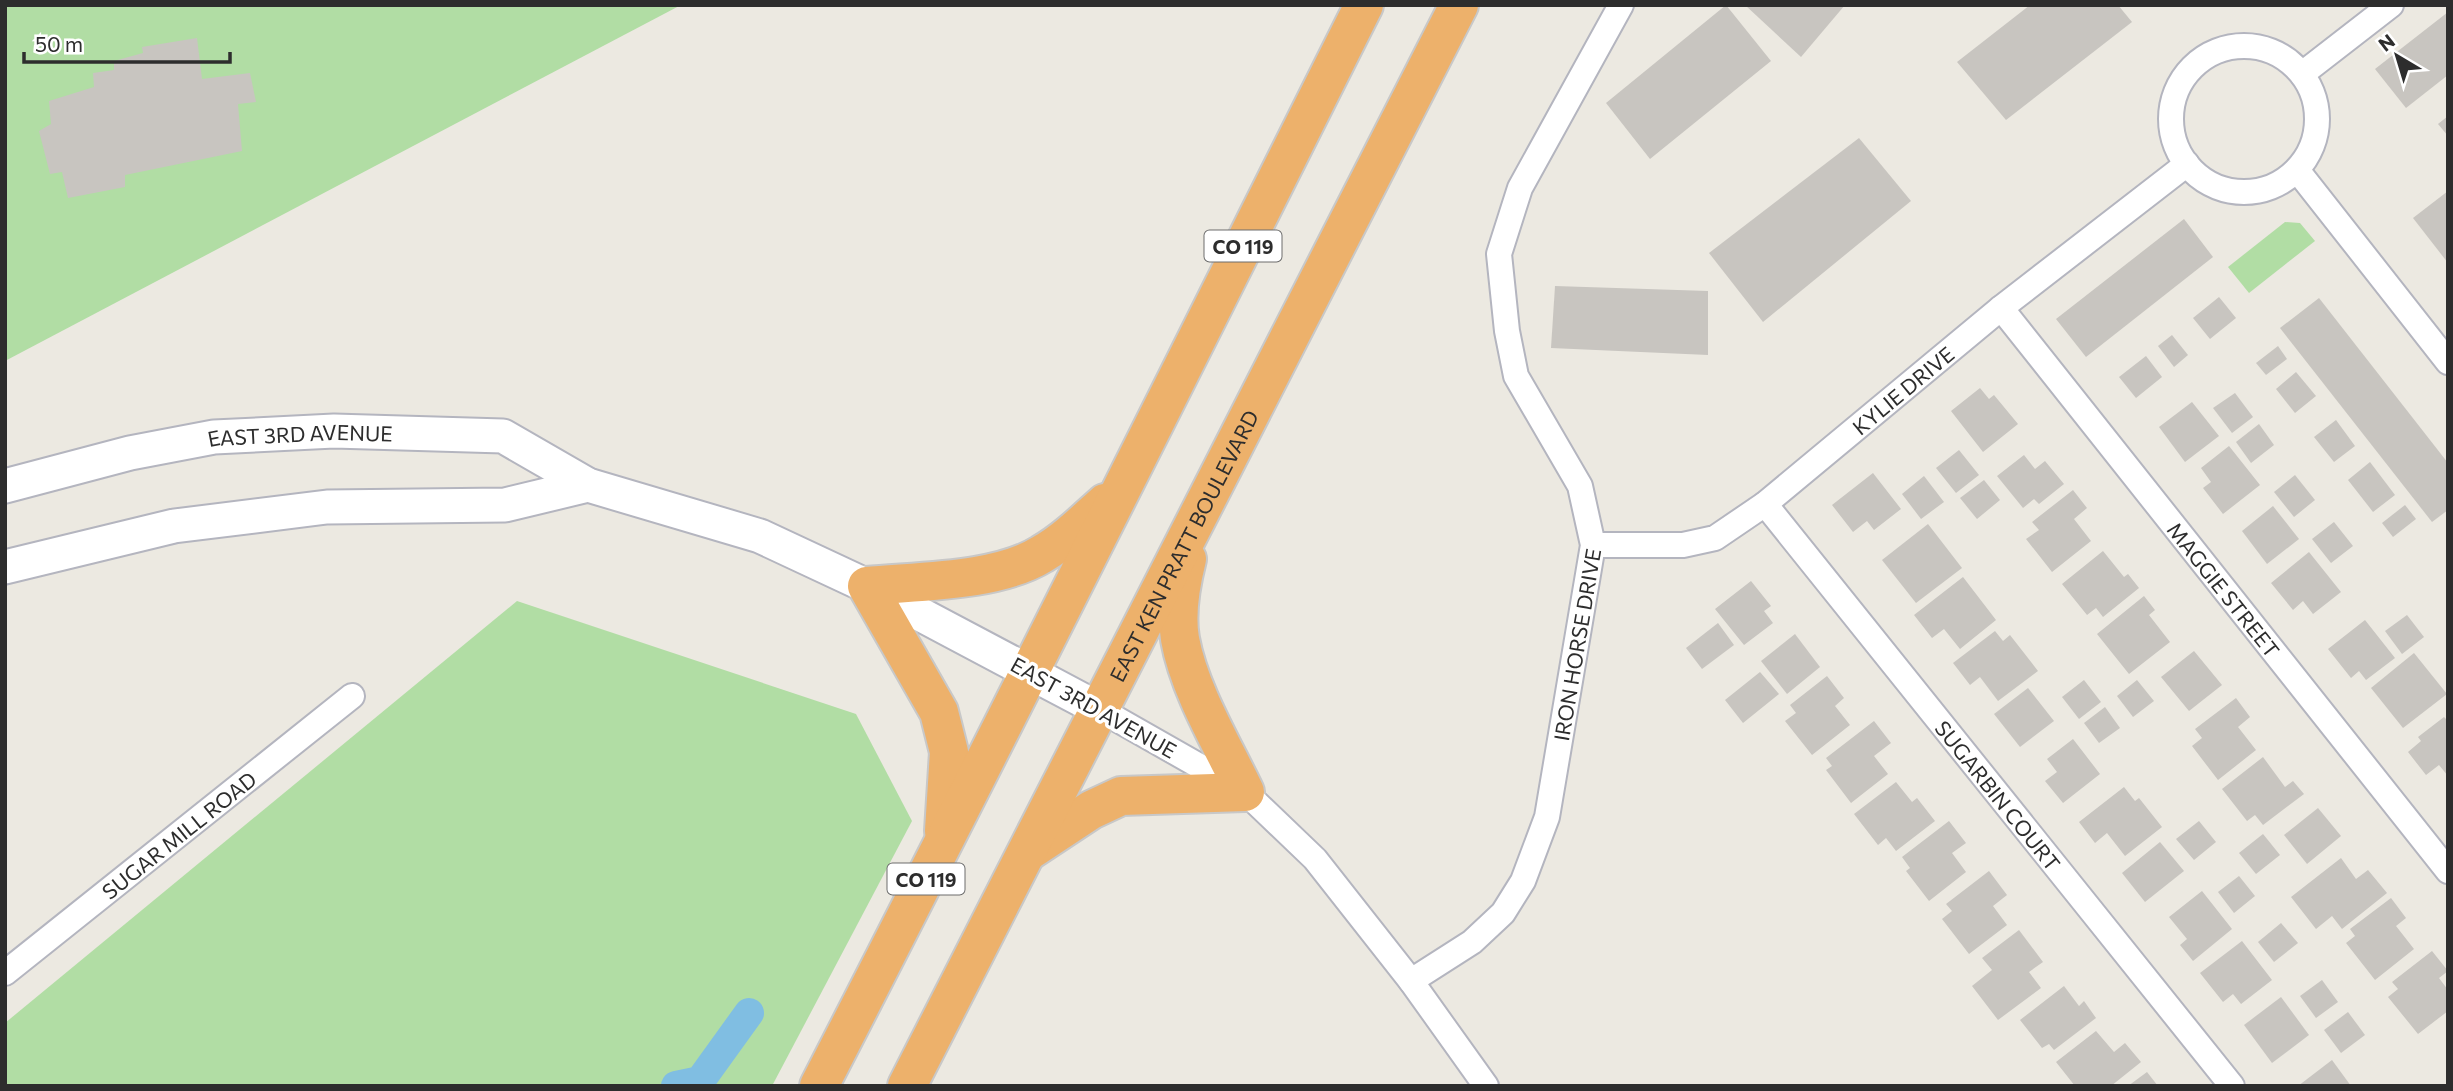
<svg xmlns="http://www.w3.org/2000/svg" width="2453" height="1091" font-family="Commissioner,sans-serif">
<style>
.green{fill:#b1dda4}
.lines{fill:none;stroke-linecap:round;stroke-linejoin:round}
.canal{stroke:#80bee2;stroke-width:30}
.building{fill:#c8c5c0}
.street-casing{stroke:#b4b5bf;stroke-width:28}
.secondary-casing{stroke:#b4b5bf;stroke-width:37}
.highway-casing{stroke:#c8c8c8;stroke-width:42}
.street{stroke:#fff;stroke-width:24}
.secondary{stroke:#fff;stroke-width:33}
.highway{stroke:#edb16b;stroke-width:38}
.labels{text-anchor:middle;dominant-baseline:central;stroke-width:7;stroke-linejoin:round;paint-order:stroke}
.shield{fill:#fff;stroke:#6c6c6c;stroke-width:2}
.shield-label{font-size:19px;font-weight:bold;fill:#2d2d2d}
.street-label{font-size:21px;fill:#2d2d2d;stroke:#fff}
</style>
<rect width="100%" height="100%" fill="#ece9e1"/>
<!-- green -->
<g class="green">
<polygon points="5,5 681,5 5,361"/>
<polygon points="2285,222 2300,223 2315,241 2249,293 2228,267"/>
<polygon points="517,601 856,714 912,821 772,1086 5,1086 5,1023"/>
</g>
<g class="lines">
<!-- canal -->
<polyline class="canal" points="676,1086 700,1081 749,1013"/>
</g>
<!-- building -->
<g class="building">
<polygon points="1726,5 1771,61 1650,159 1606,103"/>
<polygon points="1745,5 1845,5 1801,57"/>
<polygon points="2030,5 2118,5 2132,22 2006,120 1957,62"/>
<polygon points="2448,12 2448,75 2406,108 2375,69"/>
<polygon points="197,38 202,79 250,73 256,102 238,104 242,151 125,175 125,187 68,198 62,172 50,174 39,131 51,124 49,101 94,87 93,73 114,70 114,61 143,53 142,47"/>
<polygon points="2448,116 2448,136 2438,124"/>
<polygon points="1859,138 1911,201 1763,322 1709,253"/>
<polygon points="2448,191 2448,263 2413,218"/>
<polygon points="2184,219 2213,257 2086,357 2056,319"/>
<polygon points="1555,286 1708,291 1708,355 1551,348"/>
<polygon points="2219,297 2236,318 2210,339 2193,318"/>
<polygon points="2319,298 2448,463 2448,510 2432,522 2280,328"/>
<polygon points="2172,335 2188,355 2174,367 2158,346"/>
<polygon points="2278,346 2287,359 2266,375 2256,363"/>
<polygon points="2146,356 2162,377 2136,398 2119,377"/>
<polygon points="2296,372 2316,396 2295,413 2276,389"/>
<polygon points="1980,388 1989,399 1994,395 2018,424 1983,452 1951,411"/>
<polygon points="2235,393 2253,417 2232,433 2213,408"/>
<polygon points="2192,402 2219,436 2185,462 2159,427"/>
<polygon points="2336,420 2355,446 2334,462 2314,437"/>
<polygon points="2259,424 2274,445 2251,463 2236,442"/>
<polygon points="2229,446 2260,485 2223,514 2203,488 2211,482 2201,468"/>
<polygon points="1959,450 1979,475 1956,493 1936,468"/>
<polygon points="2024,455 2035,469 2045,461 2064,484 2039,504 2034,499 2023,508 1997,476"/>
<polygon points="2370,462 2395,495 2373,512 2348,480"/>
<polygon points="1873,473 1901,509 1874,530 1867,521 1853,532 1832,505"/>
<polygon points="2295,475 2315,500 2294,517 2274,492"/>
<polygon points="1924,476 1944,502 1921,519 1902,494"/>
<polygon points="1984,480 2000,500 1977,519 1960,498"/>
<polygon points="2073,490 2087,508 2074,519 2091,541 2052,572 2026,539 2039,530 2032,522"/>
<polygon points="2405,505 2416,519 2393,537 2382,523"/>
<polygon points="2273,506 2299,539 2267,564 2242,531"/>
<polygon points="2334,522 2353,546 2331,563 2312,539"/>
<polygon points="1928,524 1962,568 1916,603 1882,560"/>
<polygon points="2103,551 2124,577 2128,574 2139,588 2103,617 2096,608 2087,615 2062,584"/>
<polygon points="2309,552 2341,592 2313,614 2303,601 2293,610 2271,583"/>
<polygon points="1963,577 1996,620 1960,649 1944,629 1932,638 1914,615"/>
<polygon points="1751,581 1771,606 1764,611 1773,623 1744,645 1715,609"/>
<polygon points="2144,596 2155,610 2149,615 2170,642 2129,674 2097,634"/>
<polygon points="2407,615 2424,637 2402,654 2385,631"/>
<polygon points="2365,620 2395,658 2366,680 2359,671 2351,678 2328,649"/>
<polygon points="1718,623 1734,645 1702,669 1686,648"/>
<polygon points="1995,631 2003,641 2010,635 2038,671 1998,701 1980,677 1970,685 1953,663"/>
<polygon points="1795,634 1820,667 1787,694 1761,661"/>
<polygon points="2194,651 2222,685 2189,711 2161,677"/>
<polygon points="2414,653 2447,694 2403,728 2371,688"/>
<polygon points="1760,672 1779,694 1743,723 1725,700"/>
<polygon points="1827,676 1844,698 1835,706 1850,725 1812,755 1785,721 1796,713 1790,705"/>
<polygon points="2084,680 2101,702 2079,719 2062,697"/>
<polygon points="2137,680 2154,701 2133,717 2117,696"/>
<polygon points="2028,688 2054,721 2020,747 1994,714"/>
<polygon points="2236,698 2250,717 2238,727 2256,750 2218,780 2192,746 2202,738 2195,729"/>
<polygon points="2105,707 2120,728 2099,743 2084,723"/>
<polygon points="2444,717 2448,721 2448,776 2439,765 2426,775 2408,752 2421,741 2418,737"/>
<polygon points="1874,721 1891,743 1874,756 1888,774 1851,803 1826,770 1832,766 1826,758"/>
<polygon points="2073,739 2100,774 2063,803 2045,781 2057,772 2047,759"/>
<polygon points="2263,757 2285,787 2293,781 2304,794 2263,825 2255,815 2247,821 2222,789"/>
<polygon points="1896,782 1912,802 1917,798 1935,821 1896,851 1886,838 1878,845 1854,814"/>
<polygon points="2124,787 2135,801 2139,798 2162,827 2125,856 2107,833 2095,843 2079,822"/>
<polygon points="2318,808 2341,836 2307,864 2284,835"/>
<polygon points="1949,821 1966,843 1952,853 1966,872 1929,901 1906,871 1910,868 1902,857"/>
<polygon points="2199,821 2216,842 2194,860 2176,839"/>
<polygon points="2263,834 2280,855 2256,874 2239,853"/>
<polygon points="2160,842 2184,871 2145,902 2122,873"/>
<polygon points="2341,858 2356,879 2368,870 2387,893 2342,929 2332,916 2316,929 2291,897"/>
<polygon points="1989,871 2007,895 1993,906 2007,925 1969,954 1942,919 1952,911 1946,904"/>
<polygon points="2239,876 2255,896 2234,913 2218,892"/>
<polygon points="2202,891 2232,929 2193,961 2180,945 2187,939 2169,917"/>
<polygon points="2391,898 2406,918 2396,926 2414,949 2375,980 2346,943 2355,936 2350,929"/>
<polygon points="2281,923 2298,943 2274,962 2258,942"/>
<polygon points="2019,930 2043,962 2029,972 2041,988 1998,1020 1972,986 1992,970 1982,958"/>
<polygon points="2242,941 2272,980 2241,1004 2233,994 2223,1002 2200,973"/>
<polygon points="2432,951 2448,971 2439,978 2448,990 2448,1011 2418,1034 2388,997 2398,989 2392,982"/>
<polygon points="2322,980 2338,1002 2316,1018 2300,996"/>
<polygon points="2064,986 2079,1006 2084,1001 2096,1018 2054,1050 2049,1044 2042,1048 2020,1020"/>
<polygon points="2281,997 2309,1035 2272,1063 2244,1025"/>
<polygon points="2348,1012 2365,1035 2341,1053 2324,1030"/>
<polygon points="2096,1031 2114,1052 2125,1043 2141,1062 2111,1086 2075,1086 2056,1062"/>
<polygon points="2332,1060 2351,1086 2298,1086"/>
<polygon points="2147,1072 2158,1086 2128,1086"/>
</g>
<g class="lines">
<defs>
<g id="street">
<circle cx="2244" cy="119" r="73"/>
<polyline points="2302,74 2391,5"/>
<polyline points="2297,170 2448,362"/>
<path id="s1" d="M 2001,308 L 2448,871"/>
<path id="s2" d="M 1765,504 L 2232,1086"/>
<path id="s3" d="M 1593,545 L 1683,545 L 1715,538 L 1765,504 L 2001,308 L 2187,164"/>
<polyline points="1099,709 1245,792 1315,859 1411,981 1486,1086"/>
<path id="s4" d="M 5,973 L 352,696"/>
<path id="s5" d="M 1411,981 L 1472,942 L 1503,913 L 1523,881 L 1547,817 L 1593,545 L 1580,486 L 1516,376 L 1507,331 L 1499,254 L 1520,188 L 1621,5"/>
</g>
<g id="secondary">
<path id="s6" d="M 5,486 L 130,453 L 214,437 L 334,431 L 503,436 L 588,485 L 760,536 L 867,586 L 1099,709"/>
<polyline points="5,567 174,526 327,507 505,505 588,485"/>
</g>
<g id="highway">
<path d="M 944,831 L 949,752 L 939,712 L 867,586 C 918,581 997,582 1042,554 C 1066,540 1085,521 1105,503"/>
<path d="M 1029,851 L 1091,810 L 1121,796 L 1245,792 C 1223,746 1189,690 1180,639 C 1176,615 1181,583 1187,559"/>
<path d="M 819,1086 C 1004,727 1183,366 1364,5"/>
<path id="s7" d="M 907,1086 L 1459,5"/>
</g>
</defs>
<!-- street casing -->
<use href="#street" class="street-casing"/>
<!-- secondary casing -->
<use href="#secondary" class="secondary-casing"/>
<!-- highway casing -->
<use href="#highway" class="highway-casing"/>
<!-- street -->
<use href="#street" class="street"/>
<!-- secondary -->
<use href="#secondary" class="secondary"/>
<!-- highway -->
<use href="#highway" class="highway"/>
</g>
<g class="labels">
<!-- shield labels -->
<g class="shield">
<rect x="1204.5" y="230.5" width="77" height="31" rx="5"/>
<rect x="887.5" y="863.5" width="77" height="31" rx="5"/>
</g>
<g class="shield-label">
<text x="1243" y="246">CO 119</text>
<text x="926" y="879">CO 119</text>
</g>
<!-- street labels -->
<g class="street-label">
<text stroke="none"><textPath href="#s3" startOffset="362">KYLIE DRIVE</textPath></text>
<text stroke="none"><textPath href="#s6" startOffset="301">EAST 3RD AVENUE</textPath></text>
<text stroke="none"><textPath href="#s7" startOffset="607">EAST KEN PRATT BOULEVARD</textPath></text>
<text stroke="none"><textPath href="#s1" startOffset="359">MAGGIE STREET</textPath></text>
<text stroke="none"><textPath href="#s5" startOffset="396">IRON HORSE DRIVE</textPath></text>
<text transform="translate(1094 707) rotate(29)">EAST 3RD AVENUE</text>
<text stroke="none"><textPath href="#s2" startOffset="373">SUGARBIN COURT</textPath></text>
<text stroke="none"><textPath href="#s4" startOffset="222">SUGAR MILL ROAD</textPath></text>
</g>
</g>
<!-- border -->
<rect width="2453" height="1091" fill="none" stroke="#2d2d2d" stroke-width="14"/>
<!-- north arrow -->
<g transform="translate(2397 56) rotate(322)" stroke="#ffffff" stroke-width="5" paint-order="stroke">
<path d="M0-5L12 26L0 18L-12 26Z" fill="#2d2d2d"/>
<text y="-10" font-size="19" font-weight="bold" text-anchor="middle" fill="#2d2d2d">N</text>
</g>
<!-- scale -->
<path d="M24 52v10h206v-10" fill="none" stroke="#2d2d2d" stroke-width="3.5"/>
<text x="35" y="52" font-size="21" fill="#2d2d2d" stroke="#ffffff" stroke-width="5" paint-order="stroke">50 m</text>
</svg>
